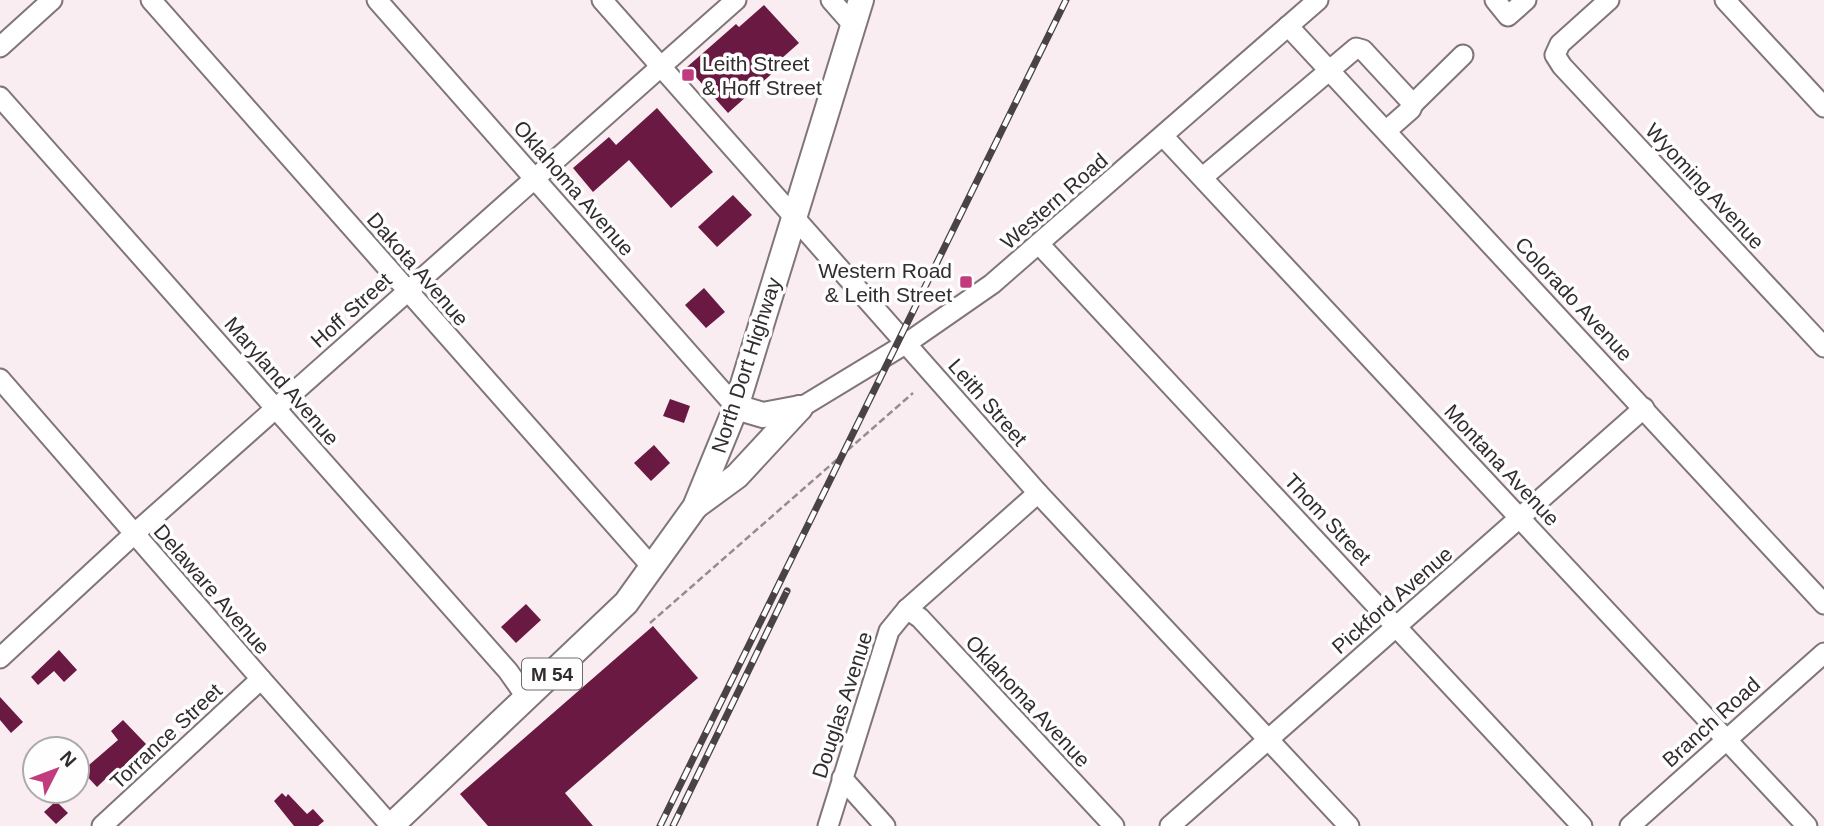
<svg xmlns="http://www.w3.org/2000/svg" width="1824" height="826" font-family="Arial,sans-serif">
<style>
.building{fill:#6a1942}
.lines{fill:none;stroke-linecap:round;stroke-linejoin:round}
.minor-casing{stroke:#807579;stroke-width:23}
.major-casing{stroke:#807579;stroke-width:28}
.path{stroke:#948c8f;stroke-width:2.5;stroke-dasharray:7 3.5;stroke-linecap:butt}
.minor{stroke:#fff;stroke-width:19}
.major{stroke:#fff;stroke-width:24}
.rail-casing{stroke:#494345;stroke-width:7}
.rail{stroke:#fefefe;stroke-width:4.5;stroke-dasharray:13;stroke-linecap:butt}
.poi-dot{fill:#c13c7e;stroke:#fefefe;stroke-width:2.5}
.labels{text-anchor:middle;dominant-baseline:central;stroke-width:7;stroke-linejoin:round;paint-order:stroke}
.shield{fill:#fefefe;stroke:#6e6b6c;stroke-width:2}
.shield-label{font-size:19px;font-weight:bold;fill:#312c2e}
.poi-label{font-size:21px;fill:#312c2e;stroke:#fefefe;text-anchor:start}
.street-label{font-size:21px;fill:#312c2e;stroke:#fefefe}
</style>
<rect width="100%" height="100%" fill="#f9edf1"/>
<!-- building -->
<g class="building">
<polygon points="764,5 799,43 773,66 776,70 728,113 687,67 736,24 739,27"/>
<polygon points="657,108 713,172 671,208 629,160 593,192 573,168 609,137 616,145"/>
<polygon points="733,195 752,215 717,247 698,227"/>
<polygon points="704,288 725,312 706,328 685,305"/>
<polygon points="670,399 690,406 684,423 663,416"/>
<polygon points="654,445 670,463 651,481 634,463"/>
<polygon points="526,604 541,620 516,643 501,627"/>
<polygon points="653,626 698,678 565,793 593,826 488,826 460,794"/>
<polygon points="59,650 77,670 64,682 54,671 38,685 31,677"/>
<polygon points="0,697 23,722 11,733 0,720"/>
<polygon points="123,720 146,744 118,772 116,769 97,787 82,771 118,740 111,731"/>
<polygon points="282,793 286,797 288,794 307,814 313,809 324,821 318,826 294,826 274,801"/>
<polygon points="56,801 68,813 56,824 44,812"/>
</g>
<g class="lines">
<defs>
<g id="minor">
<polyline points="151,0 652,567"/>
<polyline points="377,0 736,407"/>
<polyline points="602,0 1038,493 1349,826"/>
<polyline points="831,0 853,25"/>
<polyline points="1495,0 1508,16 1526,0"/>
<polyline points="1609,0 1560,44 1555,55 1562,66 1824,347"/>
<polyline points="1725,0 1824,107"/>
<polyline points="1288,26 1824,604"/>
<polyline points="0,47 52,0"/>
<polyline points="0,97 508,671 527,698"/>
<polyline points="1413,104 1463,55"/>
<polyline points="1163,136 1807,826"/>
<polyline points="1203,177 1356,48 1363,50 1413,104 1411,109 1386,131"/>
<polyline points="1039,244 1582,826"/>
<polyline points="0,379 261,679 391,826"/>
<polyline points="800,408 907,343 992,284 1318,0"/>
<polyline points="907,609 920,618 1114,826"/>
<polyline points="0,658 134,534 736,0"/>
<polyline points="842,778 885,826"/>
<polyline points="102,826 261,679"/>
<polyline points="828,826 889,631 907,609 1038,493"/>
<polyline points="1170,826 1644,408"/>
<polyline points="1630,826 1824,653"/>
</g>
<g id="major">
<polyline points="736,407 763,415 800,408"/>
<polyline points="696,506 737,476 800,408"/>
<polyline points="391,826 626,603 695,507 736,407 861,0"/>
</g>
</defs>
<!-- minor casing -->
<use href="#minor" class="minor-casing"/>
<!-- major casing -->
<use href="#major" class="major-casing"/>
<!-- path -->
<polyline class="path" points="650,623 913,393"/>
<!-- minor -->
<use href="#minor" class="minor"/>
<!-- major -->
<use href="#major" class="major"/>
<defs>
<g id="rail">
<polyline points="660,826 1066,0"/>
<polyline points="673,826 787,591"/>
</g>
</defs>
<!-- rail casing -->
<use href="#rail" class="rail-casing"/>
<!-- rail -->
<use href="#rail" class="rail"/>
</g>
<!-- markers -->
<g class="poi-dot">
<rect x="681" y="68" width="14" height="14" rx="3.5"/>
<rect x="959" y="275" width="14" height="14" rx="3.5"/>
</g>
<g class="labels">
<!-- shield labels -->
<rect class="shield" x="522" y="658.5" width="60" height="31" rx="5"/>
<g class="shield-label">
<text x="552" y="674">M 54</text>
</g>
<!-- poi labels -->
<g class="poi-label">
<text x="702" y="63">Leith Street<tspan x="702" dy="24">&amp; Hoff Street</tspan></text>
<text x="952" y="270" text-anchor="end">Western Road<tspan x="952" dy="24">&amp; Leith Street</tspan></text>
</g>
<!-- street labels -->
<g class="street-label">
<text transform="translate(1705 186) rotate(47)">Wyoming Avenue</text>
<text transform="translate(574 188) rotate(49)">Oklahoma Avenue</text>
<text transform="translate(1054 201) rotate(-41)">Western Road</text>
<text transform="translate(418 269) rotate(49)">Dakota Avenue</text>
<text transform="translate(1574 299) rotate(47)">Colorado Avenue</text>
<text transform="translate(351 310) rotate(-42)">Hoff Street</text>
<text transform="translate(746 365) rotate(-72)">North Dort Highway</text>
<text transform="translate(282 381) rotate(49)">Maryland Avenue</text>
<text transform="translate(988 402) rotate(49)">Leith Street</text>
<text transform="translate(1502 465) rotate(47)">Montana Avenue</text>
<text transform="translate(1328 519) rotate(47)">Thom Street</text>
<text transform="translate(212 589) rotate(49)">Delaware Avenue</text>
<text transform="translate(1392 600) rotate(-41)">Pickford Avenue</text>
<text transform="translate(1028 701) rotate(47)">Oklahoma Avenue</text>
<text transform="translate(842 705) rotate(-72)">Douglas Avenue</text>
<text transform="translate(1711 722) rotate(-42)">Branch Road</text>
<text transform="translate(166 736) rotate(-43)">Torrance Street</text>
</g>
</g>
<!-- north arrow -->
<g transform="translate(56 770) rotate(48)"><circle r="33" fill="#fefefe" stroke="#acaaab" stroke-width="2"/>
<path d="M0-5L12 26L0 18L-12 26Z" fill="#c13c7e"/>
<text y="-10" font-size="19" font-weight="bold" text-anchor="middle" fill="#312c2e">N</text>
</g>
</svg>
